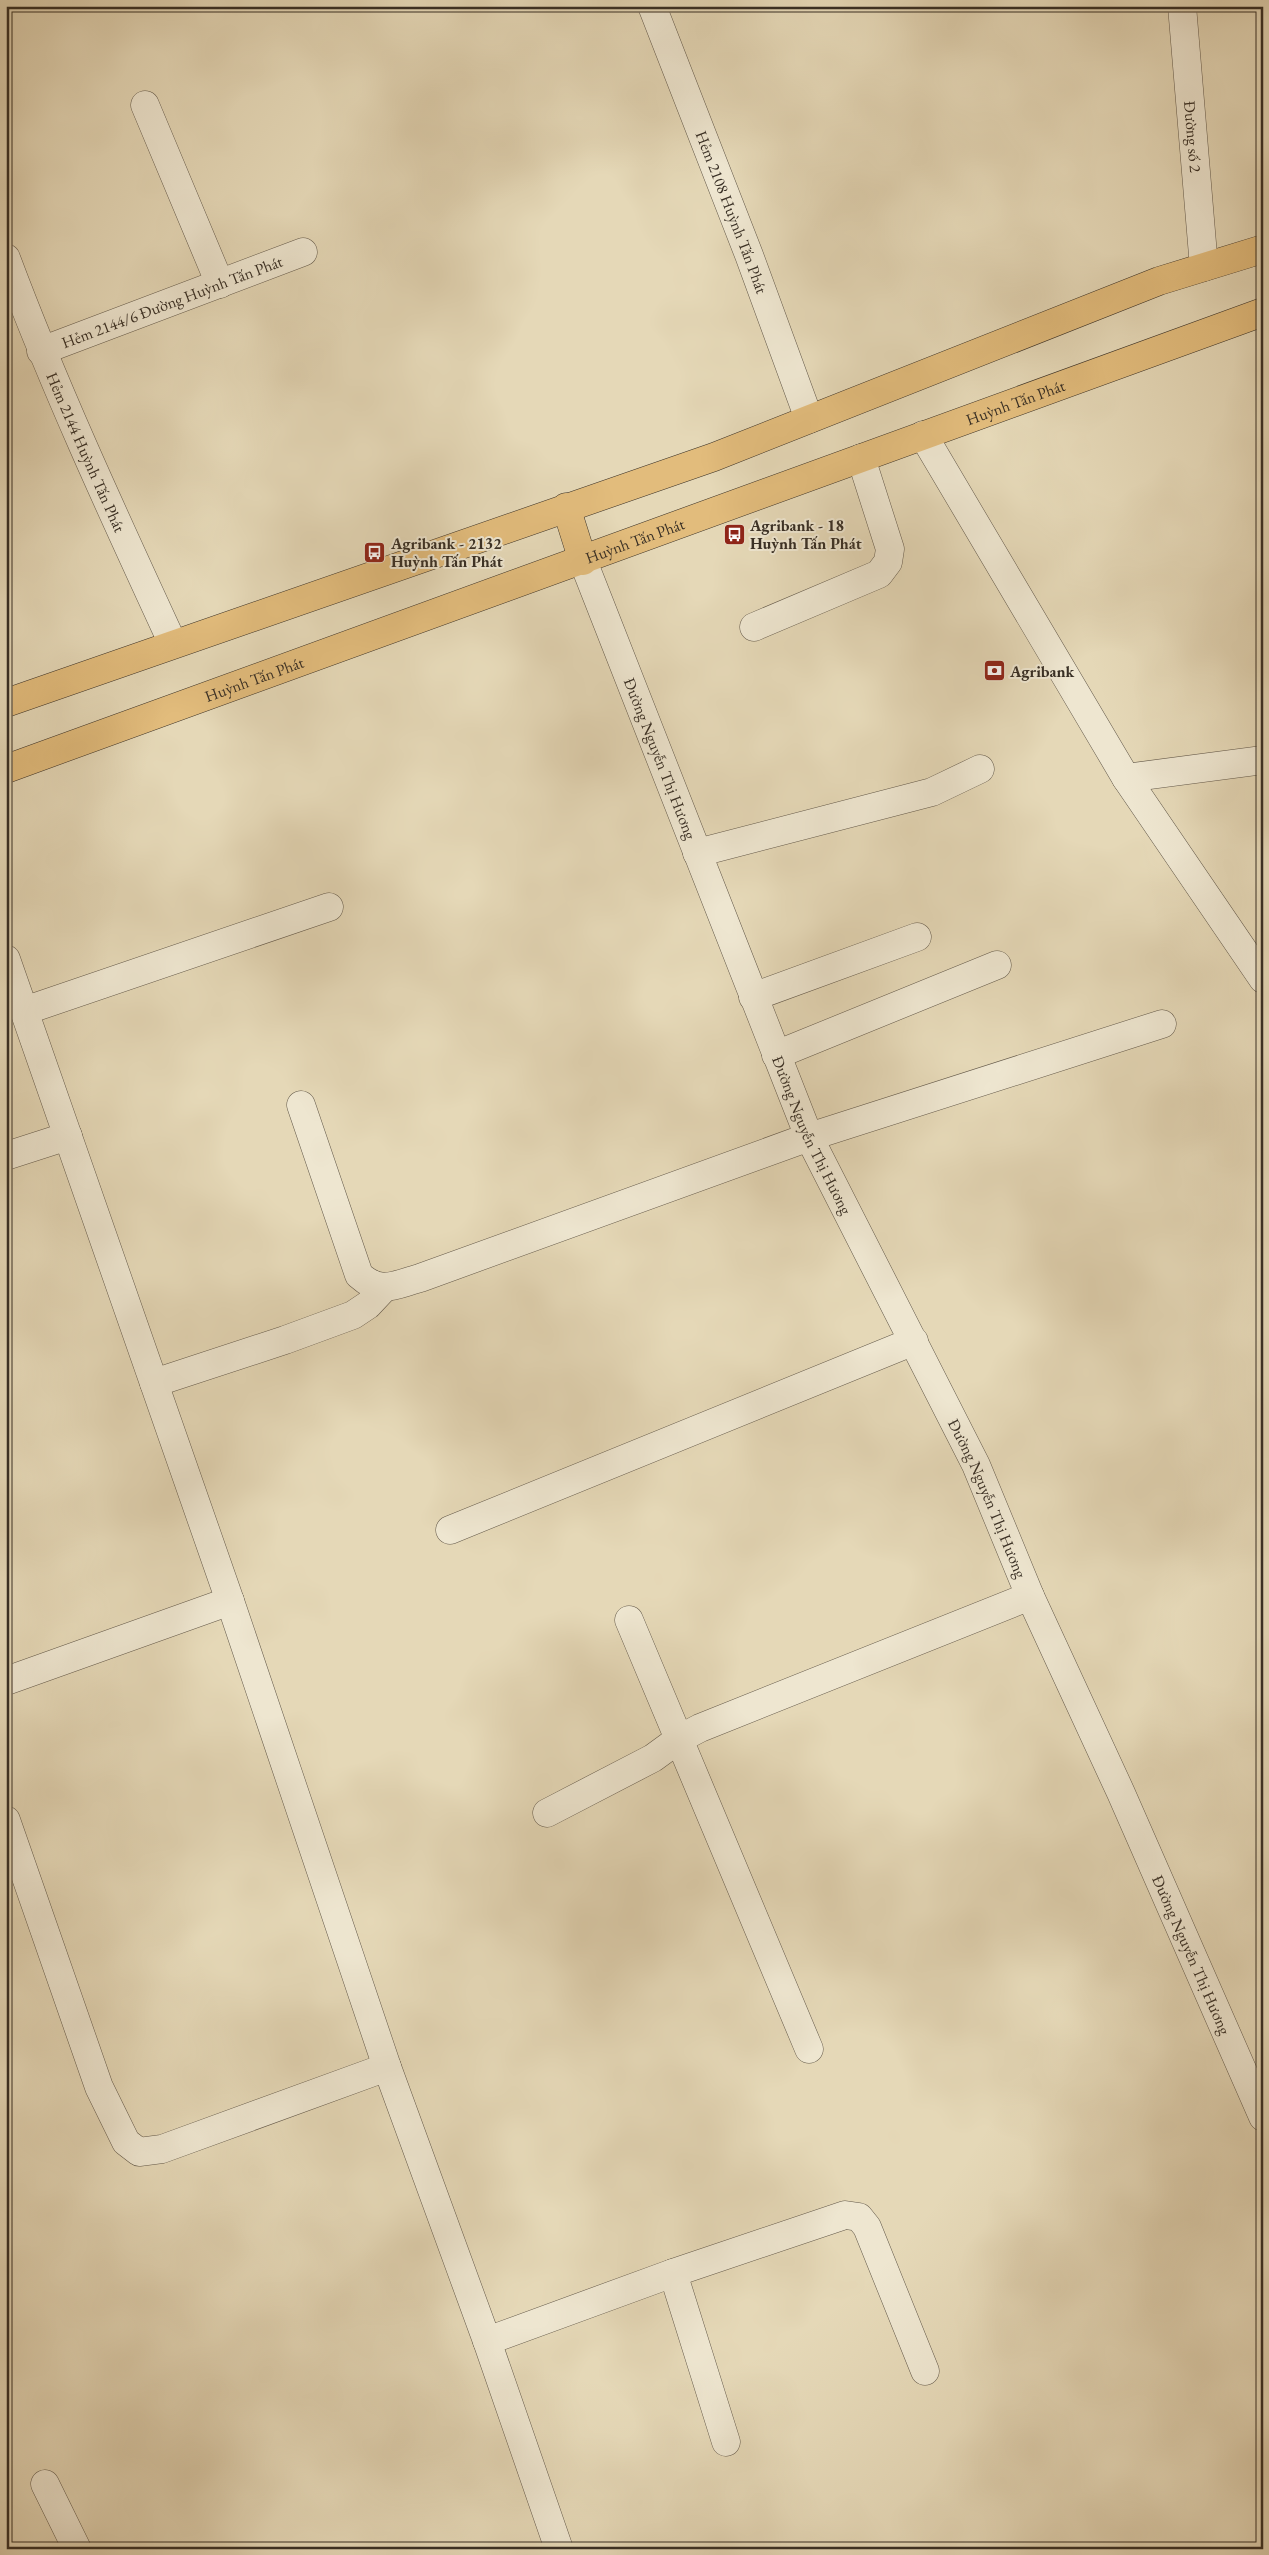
<svg xmlns="http://www.w3.org/2000/svg" width="1269" height="2555" font-family="'EB Garamond',serif">
<style>
.lines{fill:none;stroke-linecap:round;stroke-linejoin:round}
.minor-casing{stroke:#63594a;stroke-width:29}
.major-casing{stroke:#382f25;stroke-width:29}
.minor{stroke:#eee6d0;stroke-width:28}
.major{stroke:#e2bc7c;stroke-width:28}
.labels{text-anchor:middle;dominant-baseline:central;stroke-width:4;stroke-linejoin:round;paint-order:stroke}
.street-label{font-size:16px;fill:#382f25;stroke:#eee6d0}
.poi-label{font-size:16px;font-weight:bold;fill:#382f25;stroke:#eee6d0;text-anchor:start}
</style>
<rect width="100%" height="100%" fill="#e5d8b7"/>
<filter id="stains"><feTurbulence type="fractalNoise" baseFrequency=".004" numOctaves="4"/><feColorMatrix values="0 0 0 0 .2 0 0 0 0 .09 0 0 0 0 .02 0 0 0 .5 -.17"/></filter>
<radialGradient id="worn" r=".72"><stop offset=".6" stop-color="#630" stop-opacity="0"/><stop offset="1" stop-color="#630" stop-opacity=".3"/></radialGradient>
<g class="lines">
<defs>
<g id="minor">
<path id="s1" d="M 652,6 L 749,255 L 809,419"/>
<path id="s2" d="M 1182,6 L 1204,267"/>
<polyline points="145,105 220,284"/>
<path id="s3" d="M 6,258 C 55,389 114,516 173,644"/>
<path id="s4" d="M 41,351 L 303,252"/>
<polyline points="923,435 1126,778 1263,760"/>
<path id="s5" d="M 583,561 L 809,1137 L 976,1465 L 1030,1596 L 1121,1793 L 1263,2117"/>
<polyline points="754,627 879,574 888,562 890,549 861,458"/>
<polyline points="1126,778 1263,979"/>
<polyline points="697,853 932,792 980,769"/>
<polyline points="6,959 230,1601 387,2067 487,2341 559,2549"/>
<polyline points="753,997 917,937"/>
<polyline points="24,1011 329,907"/>
<polyline points="776,1055 997,965"/>
<path d="M 301,1105 L 359,1275 C 381,1295 394,1285 420,1278 L 809,1137 L 1162,1024"/>
<polyline points="6,1156 68,1136"/>
<polyline points="154,1383 285,1340 353,1315 368,1305 383,1289"/>
<polyline points="450,1530 914,1341"/>
<polyline points="629,1620 809,2049"/>
<polyline points="6,1681 230,1601"/>
<polyline points="547,1813 653,1758 679,1739 700,1728 1030,1596"/>
<polyline points="6,1820 99,2087 126,2142 139,2152 162,2149 387,2067"/>
<polyline points="673,2273 726,2442"/>
<polyline points="487,2341 673,2273 845,2215 859,2217 867,2227 925,2371"/>
<polyline points="45,2484 77,2549"/>
</g>
<g id="major">
<polyline points="566,507 583,561"/>
<polyline points="6,703 714,457 1159,281 1263,249"/>
<path id="s6" d="M 6,769 L 1263,312"/>
</g>
</defs>
<!-- minor casing -->
<use href="#minor" class="minor-casing"/>
<!-- major casing -->
<use href="#major" class="major-casing"/>
<!-- minor -->
<use href="#minor" class="minor"/>
<!-- major -->
<use href="#major" class="major"/>
</g>
<!-- icons -->
<defs>
<symbol id="bus-square" viewBox="-11 -11 22 22"><rect x="-9" y="-9" width="18" height="18" rx="4" fill="#8f2418" stroke="#eee6d0"/><path d="M-5-6H5V4H4V6H2V4H-2V6H-4V4H-5ZM-3.5-4V0h7V-4ZM-3.5 1.2v1.5H-2V1.2ZM2 1.2v1.5H3.5V1.2Z" fill="#fff"/></symbol>
<symbol id="bank-square" viewBox="-11 -11 22 22"><rect x="-9" y="-9" width="18" height="18" rx="4" fill="#8f2418" stroke="#eee6d0"/><path d="M-6-4H6V4H-6ZM0-2.3a2.3 2.3 0 1 0 0 4.6a2.3 2.3 0 1 0 0-4.6Z" fill="#fff"/></symbol>
</defs>
<g fill-rule="evenodd">
<use href="#bus-square" x="722" y="522" width="25" height="25"/>
<use href="#bus-square" x="362" y="540" width="25" height="25"/>
<use href="#bank-square" x="982" y="658" width="25" height="25"/>
</g>
<g class="labels">
<!-- street labels -->
<g class="street-label">
<text stroke="none"><textPath href="#s2" startOffset="131">Đường số 2</textPath></text>
<text stroke="none"><textPath href="#s1" startOffset="221">Hẻm 2108 Huỳnh Tấn Phát</textPath></text>
<text stroke="none"><textPath href="#s4" startOffset="140">Hẻm 2144/6 Đường Huỳnh Tấn Phát</textPath></text>
<text stroke="none"><textPath href="#s6" startOffset="1074">Huỳnh Tấn Phát</textPath></text>
<text stroke="none"><textPath href="#s3" startOffset="210">Hẻm 2144 Huỳnh Tấn Phát</textPath></text>
<text stroke="none"><textPath href="#s6" startOffset="669">Huỳnh Tấn Phát</textPath></text>
<text stroke="none"><textPath href="#s6" startOffset="264">Huỳnh Tấn Phát</textPath></text>
<text stroke="none"><textPath href="#s5" startOffset="212">Đường Nguyễn Thị Hương</textPath></text>
<text stroke="none"><textPath href="#s5" startOffset="618">Đường Nguyễn Thị Hương</textPath></text>
<text stroke="none"><textPath href="#s5" startOffset="1022">Đường Nguyễn Thị Hương</textPath></text>
<text stroke="none"><textPath href="#s5" startOffset="1522">Đường Nguyễn Thị Hương</textPath></text>
</g>
<!-- poi labels -->
<g class="poi-label">
<text x="750" y="525">Agribank - 18<tspan x="750" dy="18">Huỳnh Tấn Phát</tspan></text>
<text x="391" y="543">Agribank - 2132<tspan x="391" dy="18">Huỳnh Tấn Phát</tspan></text>
<text x="1010" y="671">Agribank</text>
</g>
</g>
<!-- margin -->
<rect width="1269" height="2555" fill="none" stroke="#e5d8b7" stroke-width="25"/>
<rect x="8" y="8" width="1254" height="2540" fill="none" stroke="#382f25" stroke-width="2.5"/>
<rect x="12" y="12" width="1244" height="2530" fill="none" stroke="#382f25"/>
<rect width="100%" height="100%" filter="url(#stains)"/>
<rect width="100%" height="100%" fill="url(#worn)"/>
</svg>
